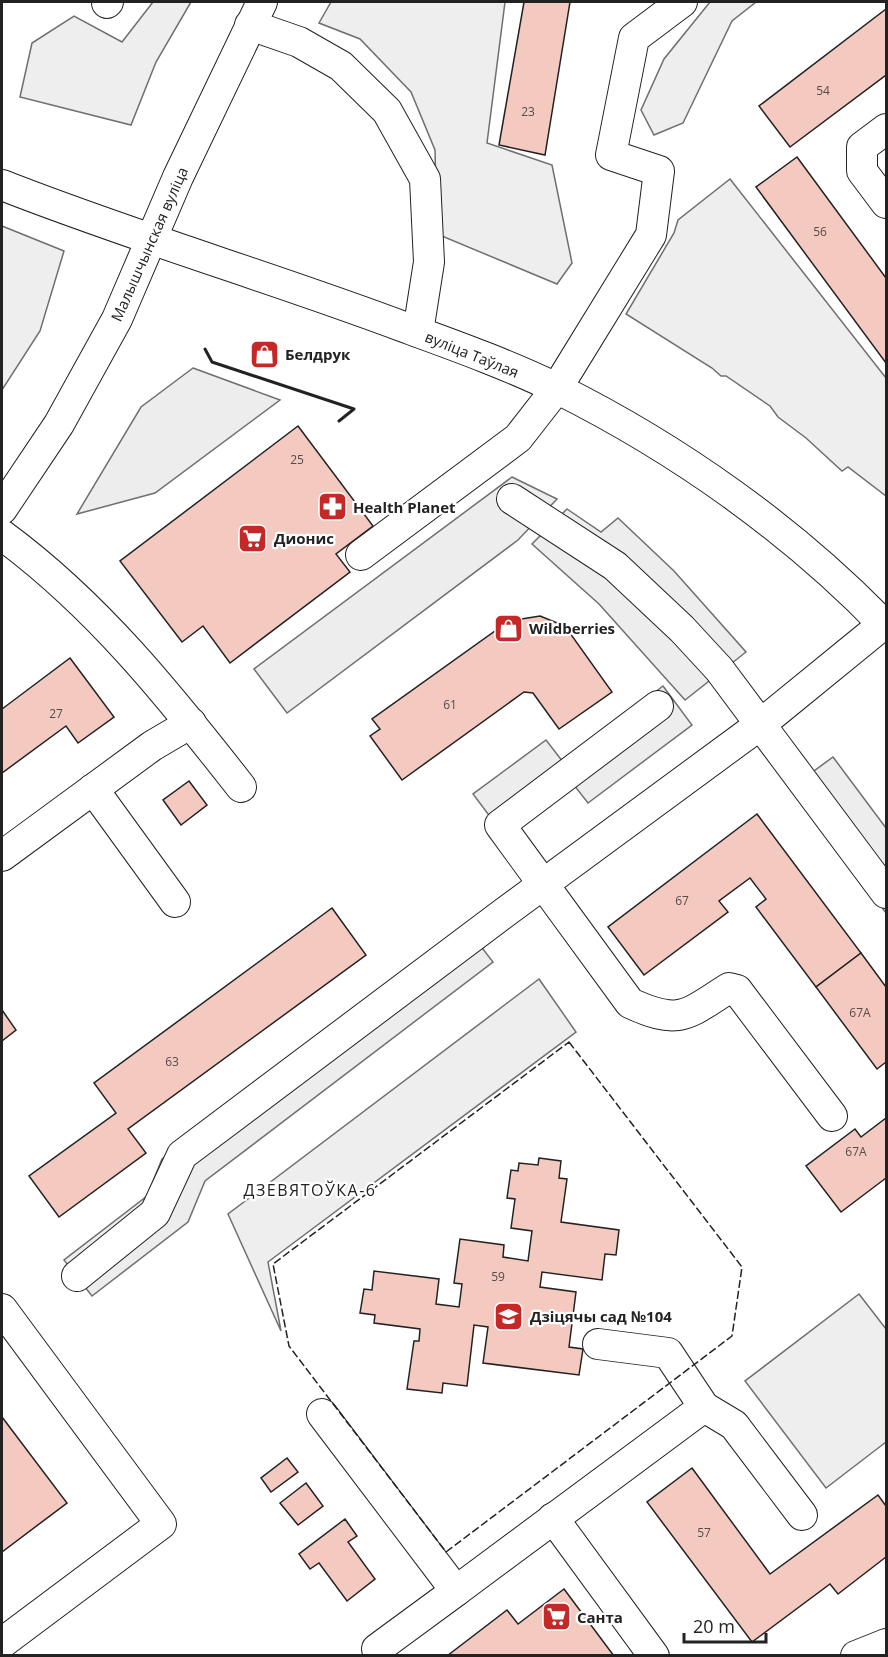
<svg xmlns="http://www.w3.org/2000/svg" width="888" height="1657" font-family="'Open Sans',sans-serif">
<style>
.green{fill:#eee;stroke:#6f6f6f;stroke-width:1.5}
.parking{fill:#ededed;stroke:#6f6f6f;stroke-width:1.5}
.building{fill:#f3c9c0;stroke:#222;stroke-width:1.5}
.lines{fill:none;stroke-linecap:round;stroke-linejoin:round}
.minor-casing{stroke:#222;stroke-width:32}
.minor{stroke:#fff;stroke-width:30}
.fence{stroke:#222;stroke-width:1.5;stroke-dasharray:8 3;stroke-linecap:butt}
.wall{stroke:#222;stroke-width:3}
.labels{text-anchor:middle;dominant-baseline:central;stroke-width:4.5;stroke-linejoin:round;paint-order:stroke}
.number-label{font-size:12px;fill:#564c4a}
.street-label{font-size:15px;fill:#222;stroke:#fff}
.poi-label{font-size:15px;font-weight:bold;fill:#222;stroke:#fff;text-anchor:start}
.neighbourhood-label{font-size:16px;letter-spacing:1.5px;fill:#222;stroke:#fff}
</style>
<rect width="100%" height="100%" fill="#fff"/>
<!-- green -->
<g class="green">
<polygon points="153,2 191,2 156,62 131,125 20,97 32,43 74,16 122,42"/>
<polygon points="331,2 505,2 487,143 552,165 572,263 557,284 437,234 435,150 411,92 360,39 319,23"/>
<polygon points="710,2 756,2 732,21 683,123 654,135 641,110 664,59"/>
<polygon points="730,179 886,378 886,496 848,467 842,471 806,438 778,417 770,406 726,376 721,376 712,368 626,314 674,233 678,220"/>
<polygon points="2,226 64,251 40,331 2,390"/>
<polygon points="539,979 576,1032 268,1262 281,1331 228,1214"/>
<polygon points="859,1294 886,1329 886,1442 826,1488 745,1381"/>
</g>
<!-- parking -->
<g class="parking">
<polygon points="193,368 280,400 155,493 77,514 141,407"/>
<polygon points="512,477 557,499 518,540 287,713 254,669"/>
<polygon points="567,509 601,532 618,518 674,571 746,652 685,700 599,604 532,544"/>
<polygon points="663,686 692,725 588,803 563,771 494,822 473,794 546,740 563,762"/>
<polygon points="833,757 886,828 886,913 792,787"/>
<polygon points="466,927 493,962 205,1181 188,1222 92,1296 64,1260 147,1196 162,1159"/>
</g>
<!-- building -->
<g class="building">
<polygon points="524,2 570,2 545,155 499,145"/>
<polygon points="886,9 886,75 790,147 759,106"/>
<polygon points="797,157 886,278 886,363 756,187"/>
<polygon points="298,426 373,526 336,554 350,572 230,663 203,626 182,642 120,561"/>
<polygon points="540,616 565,626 612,692 559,729 533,693 524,692 402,780 370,736 380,729 372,719 509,621"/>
<polygon points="70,658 114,717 78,743 66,726 2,773 2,709"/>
<polygon points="189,781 207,805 181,825 163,800"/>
<polygon points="757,814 861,953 816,987 756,907 766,899 750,878 719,901 728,912 644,975 608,927"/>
<polygon points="332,908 366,955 128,1129 146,1153 59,1217 29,1176 116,1113 94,1083"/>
<polygon points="861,953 886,987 886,1062 877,1069 816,987"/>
<polygon points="2,1010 16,1030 2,1041"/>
<polygon points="886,1118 886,1178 841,1212 806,1166 855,1129 861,1137"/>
<polygon points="539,1158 561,1161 559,1178 567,1179 561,1222 619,1230 616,1255 605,1254 602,1280 542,1272 540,1287 576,1292 569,1347 583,1349 579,1375 483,1363 488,1327 474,1325 467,1386 443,1383 442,1393 407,1389 414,1341 419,1341 420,1329 374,1323 375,1315 360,1313 364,1289 372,1290 374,1271 439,1279 436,1304 459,1307 462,1284 454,1283 460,1239 504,1245 503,1257 528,1261 532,1231 511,1228 515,1199 507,1198 511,1170 518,1171 519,1163 538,1165"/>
<polygon points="2,1417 67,1503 2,1552"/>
<polygon points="287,1458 298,1472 271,1492 261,1478"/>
<polygon points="692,1468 770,1574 878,1495 886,1506 886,1557 838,1594 830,1584 752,1642 647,1502"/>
<polygon points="306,1483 323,1506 298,1525 280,1503"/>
<polygon points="345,1519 357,1536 348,1542 375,1579 347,1601 319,1563 310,1569 299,1554"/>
<polygon points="564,1589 614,1656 447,1656 507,1610 518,1624"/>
</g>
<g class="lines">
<defs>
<g id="minor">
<polyline points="107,3 108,2"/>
<polyline points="250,25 299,42 341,66 387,111 425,179 429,262 418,332"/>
<polyline points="886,129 862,147 862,171 886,203"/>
<path d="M 2,185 C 134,237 271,277 404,327 C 456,346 509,365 558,389 C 678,449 793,530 886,627"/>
<polyline points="512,499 615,566 682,629 719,669 886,893"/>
<polyline points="2,509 59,424 117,319 178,177 262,2"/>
<path d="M 2,535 C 96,604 169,695 241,787"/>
<polyline points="361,555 518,438 557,388 651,235 659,171 611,155 634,38 682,2"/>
<path d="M 658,706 L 500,825 L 630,1003 C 680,1026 686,1015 729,988 L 737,990 L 832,1116"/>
<polyline points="93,789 175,902"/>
<polyline points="2,856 152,746 191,723"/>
<polyline points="77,1276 155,1213 182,1155 504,913 761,724 886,622"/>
<polyline points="2,1309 161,1524 2,1643"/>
<polyline points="598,1344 668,1353 704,1407"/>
<polyline points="322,1414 456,1591 704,1407 734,1425 802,1515"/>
<polyline points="553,1518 654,1656"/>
<polyline points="377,1649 456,1591"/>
<polyline points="856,1656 886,1644"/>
</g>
</defs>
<!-- minor casing -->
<use href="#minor" class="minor-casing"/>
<!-- minor -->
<use href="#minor" class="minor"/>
<!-- fence -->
<polygon class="fence" points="569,1042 742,1267 732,1336 446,1552 289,1346 273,1264"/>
<!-- wall -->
<polyline class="wall" points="205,349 212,362 354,409 339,421"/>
</g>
<!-- icons -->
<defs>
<symbol id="shop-square" viewBox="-11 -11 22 22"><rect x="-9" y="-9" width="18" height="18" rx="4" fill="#c62828" stroke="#fff"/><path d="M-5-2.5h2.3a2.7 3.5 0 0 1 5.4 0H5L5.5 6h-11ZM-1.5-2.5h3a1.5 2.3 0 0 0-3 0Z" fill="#fff"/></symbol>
<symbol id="pharmacy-square" viewBox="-11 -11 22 22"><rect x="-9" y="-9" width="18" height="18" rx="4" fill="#c62828" stroke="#fff"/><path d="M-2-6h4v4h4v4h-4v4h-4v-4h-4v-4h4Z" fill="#fff"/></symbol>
<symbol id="supermarket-square" viewBox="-11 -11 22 22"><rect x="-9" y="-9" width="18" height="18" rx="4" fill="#c62828" stroke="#fff"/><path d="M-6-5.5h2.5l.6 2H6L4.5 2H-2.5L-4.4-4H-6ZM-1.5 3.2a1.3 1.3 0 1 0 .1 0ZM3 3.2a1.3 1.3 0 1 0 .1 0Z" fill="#fff"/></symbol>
<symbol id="school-square" viewBox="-11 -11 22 22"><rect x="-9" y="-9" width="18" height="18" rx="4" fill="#c62828" stroke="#fff"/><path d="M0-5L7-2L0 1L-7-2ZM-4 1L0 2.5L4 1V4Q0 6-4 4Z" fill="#fff"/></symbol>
</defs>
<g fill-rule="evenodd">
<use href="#shop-square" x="248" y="338" width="33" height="33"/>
<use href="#pharmacy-square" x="316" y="490" width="33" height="33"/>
<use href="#supermarket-square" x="236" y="522" width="33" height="33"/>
<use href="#shop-square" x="492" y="612" width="33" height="33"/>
<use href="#school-square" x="492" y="1300" width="33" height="33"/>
<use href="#supermarket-square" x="540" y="1600" width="33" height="33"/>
</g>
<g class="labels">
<!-- number labels -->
<g class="number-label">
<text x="823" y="90">54</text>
<text x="528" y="111">23</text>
<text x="820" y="231">56</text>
<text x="297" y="459">25</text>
<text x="450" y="704">61</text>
<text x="56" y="713">27</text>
<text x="682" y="900">67</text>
<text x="860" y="1012">67А</text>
<text x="172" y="1061">63</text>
<text x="856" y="1151">67А</text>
<text x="498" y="1276">59</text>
<text x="704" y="1532">57</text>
</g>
<!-- street labels -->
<g class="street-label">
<text transform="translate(149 244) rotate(-66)">Малышчынская вуліца</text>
<text transform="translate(472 354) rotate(22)">вуліца Таўлая</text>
</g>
<!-- poi labels -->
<g class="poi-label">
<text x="285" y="354">Белдрук</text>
<text x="353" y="507">Health Planet</text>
<text x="274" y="538">Дионис</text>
<text x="529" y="628">Wildberries</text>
<text x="530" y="1316">Дзіцячы сад №104</text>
<text x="577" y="1617">Санта</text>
</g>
<!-- neighbourhood labels -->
<g class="neighbourhood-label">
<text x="310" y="1190">ДЗЕВЯТОЎКА-6</text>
</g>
</g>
<!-- border -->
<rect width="888" height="1657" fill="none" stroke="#222222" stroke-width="6"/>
<!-- scale -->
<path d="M684 1633v9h82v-9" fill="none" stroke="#222222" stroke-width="3"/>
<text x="693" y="1633" font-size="18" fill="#222222" stroke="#ffffff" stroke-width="4.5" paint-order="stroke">20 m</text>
</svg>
